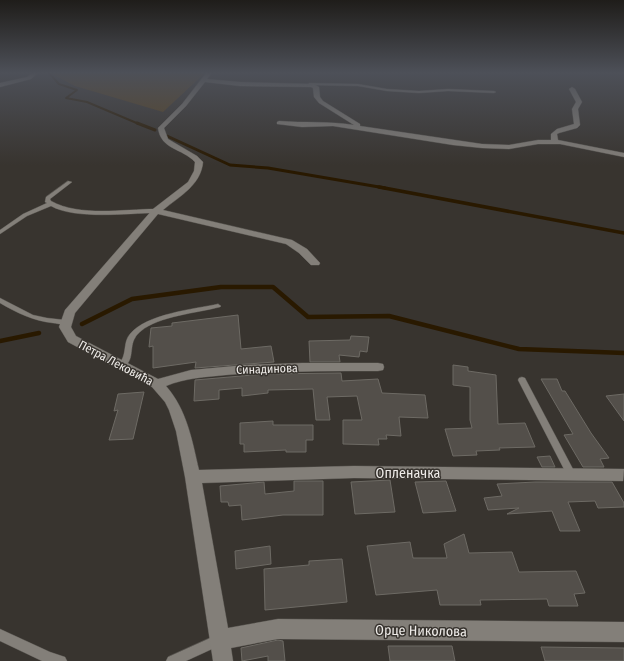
<svg xmlns="http://www.w3.org/2000/svg" width="624" height="661" font-family="'Fira Sans Condensed',sans-serif">
<style>
.green{fill:#58421e}
.lines{fill:none;stroke-linecap:round;stroke-linejoin:round}
.stream-far3{stroke:#291900;stroke-width:2}
.stream-far2{stroke:#291900;stroke-width:3}
.stream-far1{stroke:#291900;stroke-width:3.5}
.stream{stroke:#291900;stroke-width:4.5}
.building{fill:#534f4a;stroke:#6d6a64}
.lane-casing{stroke:#55524d;stroke-width:1}
.street-casing{stroke:#55524d;stroke-width:1}
.lane{fill:#837f79;fill-rule:evenodd}
.street{fill:#837f79;fill-rule:evenodd}
.labels{text-anchor:middle;dominant-baseline:central;stroke-width:3;stroke-linejoin:round;paint-order:stroke}
.street-label{font-size:12px;fill:#eeebe8;stroke:#38342f}
.near-street-label{font-size:14px;fill:#eeebe8;stroke:#38342f}
</style>
<rect width="100%" height="100%" fill="#38342f"/>
<!-- green -->
<polygon class="green" points="48,72 206,72 163,112 75,86"/>
<g class="lines">
<!-- stream-far3 -->
<polyline class="stream-far3" points="48,72 59,84 77,90 66,98 87,102 139,124"/>
<!-- stream-far2 -->
<g class="stream-far2">
<polyline points="137,123 155,130"/>
<polyline points="167,136 230,165 268,168 385,188"/>
</g>
<!-- stream-far1 -->
<polyline class="stream-far1" points="379,187 624,233"/>
<!-- stream -->
<g class="stream">
<polyline points="82,324 132,299 221,287 273,287 308,317 389,316 519,349 624,353"/>
<polyline points="0,341 39,333"/>
</g>
</g>
<!-- building -->
<g class="building">
<polygon points="238,315 241,349 271,346 274,362 195,368 196,362 153,368 153,346 149,347 151,328 172,326 172,323"/>
<polygon points="351,336 369,337 367,352 360,351 359,357 339,355 340,362 310,362 309,341 350,340"/>
<polygon points="453,365 468,367 468,371 496,375 498,424 525,423 535,447 499,448 500,450 476,451 477,455 453,456 445,429 472,428 470,420 470,387 453,385"/>
<polygon points="341,373 342,381 378,379 382,393 425,395 428,418 399,417 401,436 386,435 387,439 378,439 379,445 343,444 343,420 362,420 357,396 327,397 330,420 316,420 313,389 268,390 268,393 242,396 242,388 219,390 219,399 194,401 195,380 264,374"/>
<polygon points="541,379 557,379 562,391 565,391 591,433 609,458 600,459 604,467 583,467 564,435 573,434"/>
<polygon points="144,392 133,439 109,440 118,410 114,411 118,394"/>
<polygon points="624,394 624,421 606,396"/>
<polygon points="273,421 273,425 313,425 313,440 306,440 306,452 286,452 286,450 244,452 244,444 240,444 240,423"/>
<polygon points="550,456 555,467 542,467 537,457"/>
<polygon points="390,480 395,512 355,514 351,482"/>
<polygon points="294,481 323,481 323,515 283,515 242,520 241,505 229,506 228,502 221,502 220,486 264,482 265,494 294,491"/>
<polygon points="446,481 456,511 423,513 415,482"/>
<polygon points="535,482 612,482 624,503 624,507 598,508 595,501 568,502 580,531 560,531 552,511 507,514 519,508 488,510 484,498 502,496 497,484"/>
<polygon points="464,534 469,553 512,552 519,572 576,571 585,593 574,594 578,606 549,606 547,599 480,600 481,605 440,605 437,590 376,595 367,546 410,542 413,558 447,558 444,544"/>
<polygon points="270,546 271,564 236,569 235,551"/>
<polygon points="342,559 347,602 265,610 264,569 309,565 309,561"/>
<polygon points="278,640 283,641 285,661 268,661 268,656 242,661 241,648"/>
<polygon points="388,646 452,646 455,661 390,661"/>
<polygon points="541,647 624,648 624,661 545,661"/>
</g>
<g class="lines">
<defs>
<g id="lane">
<polygon points="309,83 358,84 387,89 419,91 448,89 494,91 496,92 494,93 448,91 419,93 387,91 358,86 308,85"/>
<path d="M 68,181 L 72,182 L 50,199 L 51,201 C 80,217 123,209 156,209 L 159,211 L 156,213 C 127,213 76,220 51,206 L 27,216 L 0,234 L 0,230 L 23,214 L 47,203 L 45,202 L 46,197 Z"/>
<path d="M 0,298 L 33,315 L 47,318 L 65,320 L 68,322 C 64,325 59,324 53,323 C 34,321 17,313 0,303 Z"/>
<path d="M 218,304 L 221,306 L 220,307 C 197,313 159,316 141,331 C 139,333 136,335 135,338 C 129,347 135,363 122,367 L 118,365 C 120,362 122,360 123,357 C 126,349 124,341 130,334 C 146,314 194,309 218,304 Z"/>
<polygon points="522,377 525,378 526,380 574,471 576,474 574,477 571,478 568,477 518,380 519,378"/>
<polygon points="0,629 50,652 65,657 67,661 42,661 0,641"/>
<polygon points="219,634 223,636 225,640 223,644 186,661 166,661 168,657"/>
</g>
<g id="street">
<polygon points="33,72 39,72 31,79 0,87 0,83 27,77"/>
<path d="M 207,72 L 213,72 L 207,79 L 240,82 L 314,84 L 319,87 L 320,97 L 323,101 L 360,124 L 360,126 L 482,144 L 509,145 L 538,140 L 551,140 L 551,134 L 557,129 L 574,124 L 572,109 L 576,102 L 569,89 L 572,87 L 575,89 L 582,102 L 578,109 L 580,125 L 577,128 L 559,133 L 557,134 L 558,140 L 624,153 L 624,157 L 560,144 L 538,144 L 509,149 L 482,148 L 453,145 L 333,126 L 302,127 L 277,124 L 277,122 L 279,121 C 304,123 329,121 354,125 L 319,103 L 314,97 L 313,88 L 311,87 L 240,86 L 205,82 L 186,106 L 164,128 L 168,139 L 197,156 L 203,162 C 201,185 180,196 163,210 L 292,240 L 307,249 L 320,263 L 319,265 L 311,265 L 299,253 L 286,244 L 158,214 L 75,313 L 71,327 L 76,336 L 158,379 L 191,370 L 245,365 L 302,363 L 378,363 L 383,364 L 384,367 L 383,370 L 378,371 C 327,371 277,371 226,375 C 206,377 185,378 166,386 C 187,410 192,440 199,470 L 354,466 L 624,469 L 623,481 L 354,478 L 202,483 L 228,628 L 278,619 L 624,622 L 624,642 L 278,639 L 231,648 L 233,661 L 213,661 L 185,477 L 176,431 L 169,410 L 165,402 L 152,387 L 68,342 L 59,327 L 65,310 L 153,209 L 188,182 L 194,171 L 195,162 C 182,148 161,150 158,128 L 182,104 Z"/>
</g>
</defs>
<!-- lane casing -->
<use href="#lane" class="lane-casing"/>
<!-- street casing -->
<use href="#street" class="street-casing"/>
<!-- lane -->
<use href="#lane" class="lane"/>
<!-- street -->
<use href="#street" class="street"/>
</g>
<!-- sky -->
<linearGradient id="sky" x2="0" y2="1"><stop stop-color="#1f1d1a"/><stop offset="0.44" stop-color="#4d5058"/><stop offset="1" stop-color="#4d5058" stop-opacity="0"/></linearGradient>
<rect width="624" height="165" fill="url(#sky)"/>
<g class="labels">
<!-- street labels -->
<g class="street-label">
<text transform="translate(116 363) rotate(28)">Петра Лековића</text>
<text transform="translate(267 369) rotate(-2)">Синадинова</text>
</g>
<!-- near-street labels -->
<g class="near-street-label">
<text x="408" y="473">Опленачка</text>
<text transform="translate(421 631) rotate(1)">Орце Николова</text>
</g>
</g>
</svg>
